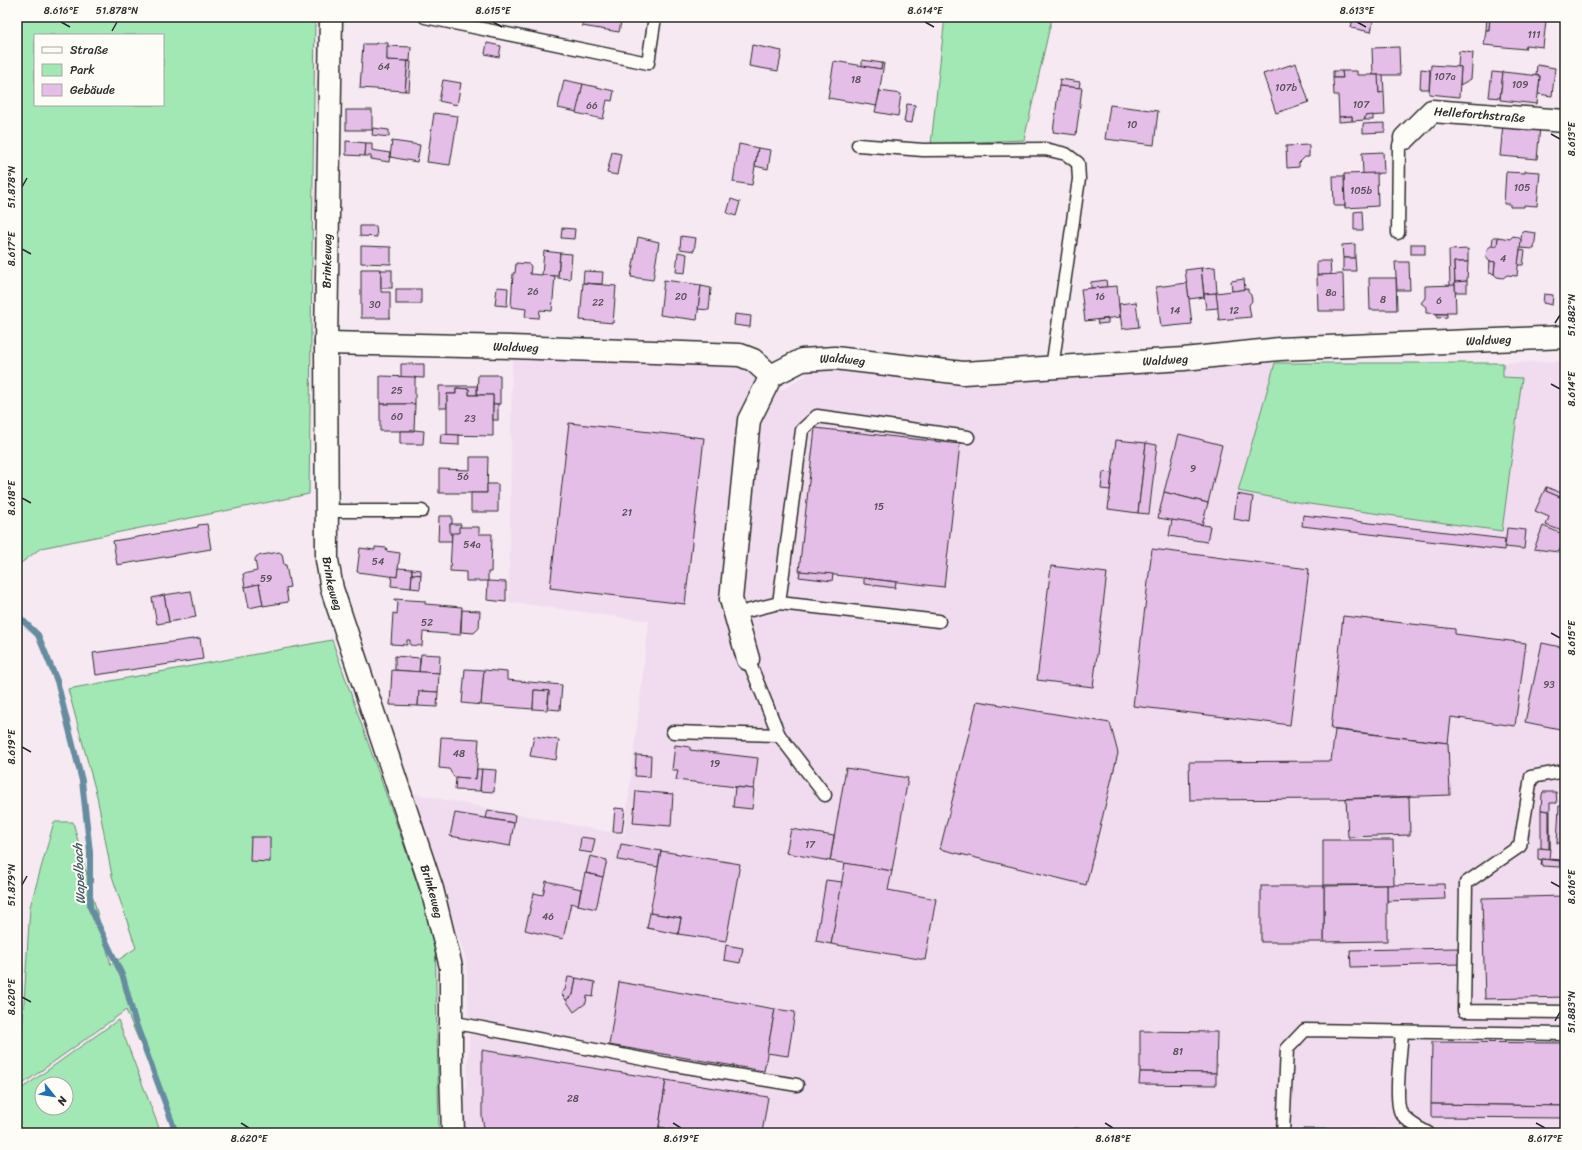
<svg xmlns="http://www.w3.org/2000/svg" width="1582" height="1150" font-family="Sriracha,sans-serif">
<style>
.built{fill:#f1dcef}
.green{fill:#a2e8b4;stroke:#668a70;fill-rule:evenodd}
.lines{fill:none;stroke-linecap:round;stroke-linejoin:round}
.stream{stroke:#658c9f;stroke-width:6}
.building{fill:#e4bee7;stroke:#2b2b2b}
.service-casing{stroke:#2b2b2b;stroke-width:15}
.minor-casing{stroke:#2b2b2b;stroke-width:25}
.service{stroke:#fdfcf7;stroke-width:12}
.minor{stroke:#fdfcf7;stroke-width:22}
.ticks{fill:none;stroke:#2b2b2b;stroke-width:1.5}
.labels{text-anchor:middle;dominant-baseline:central;stroke-width:4;stroke-linejoin:round;paint-order:stroke}
.number-label{font-size:10px;fill:#59505a}
.street-label{font-size:12px;fill:#2b2b2b;stroke:#fdfcf7}
.water-label{font-size:13px;font-style:italic;fill:#485b65;stroke:#fdfcf7}
.neatline{fill:none;stroke:#2b2b2b;stroke-width:1.5}
.ticks-label{font-size:10px;text-anchor:middle;fill:#2b2b2b}
</style>
<rect width="100%" height="100%" fill="#f6e9f2"/>
<filter id="ink" filterUnits="userSpaceOnUse"><feTurbulence type="fractalNoise" baseFrequency=".025" numOctaves="2"/><feDisplacementMap in="SourceGraphic" scale="8" xChannelSelector="R" yChannelSelector="G"/><feConvolveMatrix kernelMatrix="1 2 1 2 8 2 1 2 1" color-interpolation-filters="sRGB"/></filter>
<g filter="url(#ink)">
<!-- built -->
<polygon class="built" points="512,357 736,365 782,390 810,372 837,369 941,384 986,383 1275,363 1238,491 1522,379 1503,377 1503,363 1565,361 1565,1133 466,1133 464,1124 469,1040 466,959 411,793 624,835 649,621 509,602"/>
<!-- green -->
<g class="green">
<path d="M 17,17 L 315,17 L 309,494 L 41,548 L 17,566 ZM 35,35 L 163,35 L 163,105 L 35,105 Z"/>
<polygon points="945,17 1052,17 1024,140 931,144"/>
<polygon points="1275,363 1503,363 1503,377 1522,378 1502,531 1302,503 1238,491"/>
<polygon points="332,640 435,934 439,1133 178,1133 126,1010 17,1088 17,1054 21,1049 30,907 54,822 73,822 111,965 136,948 112,876 97,796 68,689"/>
<path d="M 118,1020 L 161,1133 L 17,1133 L 17,1092 ZM 42,1084 L 66,1084 L 66,1108 L 42,1108 Z"/>
</g>
<g class="lines">
<!-- stream -->
<polyline class="stream" points="17,615 38,635 57,681 82,781 90,852 90,907 123,977 135,1021 176,1133"/>
</g>
<!-- building -->
<g class="building">
<polygon points="583,17 622,17 619,32 582,26"/>
<polygon points="1353,17 1374,17 1371,32 1351,28"/>
<polygon points="1487,17 1490,17 1489,30 1486,30"/>
<polygon points="1490,17 1532,17 1532,19 1546,21 1543,47 1526,45 1525,49 1484,45 1486,30 1489,30"/>
<polygon points="376,43 388,43 387,60 408,61 405,91 360,88 363,44 376,44"/>
<polygon points="487,43 501,46 499,57 485,54"/>
<polygon points="752,45 782,51 778,71 749,66"/>
<polygon points="387,46 411,47 410,61 387,60"/>
<polygon points="1399,47 1400,75 1373,75 1372,48"/>
<polygon points="1459,51 1473,53 1471,79 1460,85 1461,67 1458,67"/>
<polygon points="862,60 882,63 881,69 862,66"/>
<polygon points="408,61 411,62 409,91 405,91"/>
<polygon points="834,61 881,69 882,63 884,63 877,106 828,98"/>
<polygon points="1296,63 1309,102 1276,113 1263,74"/>
<polygon points="1431,65 1461,67 1459,97 1429,94"/>
<polygon points="1537,65 1555,68 1552,96 1538,94 1540,76 1536,75"/>
<polygon points="1421,69 1430,70 1429,89 1420,89"/>
<polygon points="1333,71 1342,71 1343,78 1333,78"/>
<polygon points="1342,71 1357,71 1357,75 1379,75 1379,93 1384,92 1385,115 1365,116 1365,120 1352,121 1352,116 1339,117 1338,95 1334,95 1333,78 1343,78"/>
<polygon points="1492,72 1503,73 1500,98 1489,97"/>
<polygon points="1503,72 1540,76 1537,104 1500,100"/>
<polygon points="1378,75 1383,75 1384,92 1379,93"/>
<polygon points="1060,79 1080,82 1079,88 1059,86"/>
<polygon points="443,80 461,83 457,105 439,101"/>
<polygon points="564,80 583,84 577,112 558,108"/>
<polygon points="583,84 614,91 612,101 607,100 603,119 576,113"/>
<polygon points="1059,86 1082,88 1076,135 1053,132"/>
<polygon points="880,91 901,94 898,116 875,112"/>
<polygon points="907,104 915,105 912,123 904,122"/>
<polygon points="1110,105 1158,111 1154,145 1105,139"/>
<rect x="346" y="110" width="26" height="20"/>
<polygon points="434,113 458,116 450,165 427,162"/>
<polygon points="1373,115 1373,120 1365,120 1365,116"/>
<polygon points="1352,116 1352,121 1339,122 1339,117"/>
<polygon points="1385,123 1385,132 1363,133 1363,124"/>
<polygon points="1503,124 1540,127 1537,159 1500,156"/>
<polygon points="373,128 389,130 389,137 372,135"/>
<polygon points="346,141 366,143 365,156 346,155"/>
<polygon points="392,141 420,145 417,162 390,157"/>
<polygon points="366,143 372,143 372,150 390,153 389,162 371,159 371,156 365,156"/>
<polygon points="739,144 758,148 752,185 733,182"/>
<polygon points="1309,145 1309,157 1305,157 1299,163 1299,167 1287,168 1286,146"/>
<polygon points="758,148 771,150 768,169 755,166"/>
<polygon points="612,152 621,154 617,175 607,173"/>
<polygon points="1383,152 1384,173 1363,174 1362,153"/>
<polygon points="1525,171 1540,172 1537,206 1524,205 1524,207 1510,207 1510,204 1504,204 1506,172 1525,173"/>
<polygon points="1377,173 1378,206 1345,208 1344,174"/>
<polygon points="1333,176 1344,176 1345,206 1334,206"/>
<polygon points="731,199 740,202 736,216 727,213"/>
<polygon points="1362,211 1363,230 1354,230 1354,212"/>
<polygon points="360,226 376,226 377,237 360,236"/>
<polygon points="562,228 575,229 574,239 561,238"/>
<polygon points="1522,231 1536,233 1534,249 1520,248"/>
<polygon points="681,236 696,238 694,251 680,249"/>
<polygon points="1513,236 1518,237 1521,240 1517,276 1507,275 1503,278 1497,277 1494,274 1495,262 1490,262 1486,257 1487,249 1491,246 1497,246 1498,237 1510,239"/>
<polygon points="638,237 659,242 653,280 631,277"/>
<polygon points="1493,237 1498,237 1497,246 1492,246"/>
<polygon points="1355,244 1355,258 1343,258 1342,245"/>
<rect x="1411" y="244" width="14" height="10"/>
<polygon points="361,246 391,247 391,264 361,263"/>
<polygon points="1468,249 1468,262 1454,262 1455,285 1450,286 1449,250"/>
<polygon points="1520,250 1525,251 1523,265 1518,265"/>
<polygon points="544,251 560,253 558,276 542,275"/>
<polygon points="678,252 687,254 685,273 676,272"/>
<polygon points="560,253 572,254 570,279 558,278"/>
<polygon points="1343,258 1355,258 1356,271 1343,271"/>
<polygon points="1317,261 1330,261 1331,275 1317,275"/>
<polygon points="1490,261 1495,262 1494,274 1489,273"/>
<polygon points="1395,262 1409,262 1410,290 1397,290"/>
<polygon points="1454,262 1468,262 1467,281 1455,282"/>
<polygon points="516,263 529,264 531,266 530,274 555,276 552,311 540,310 539,318 525,317 526,309 511,307 513,273 515,273"/>
<polygon points="1215,267 1217,293 1204,294 1201,268"/>
<polygon points="1201,268 1204,297 1189,299 1185,270"/>
<polygon points="361,269 381,269 381,292 390,292 390,318 361,318"/>
<rect x="381" y="270" width="11" height="18"/>
<polygon points="584,271 603,272 602,284 583,283"/>
<polygon points="1343,274 1344,311 1318,311 1317,275"/>
<polygon points="1369,278 1396,278 1397,310 1370,310"/>
<polygon points="1244,279 1245,290 1232,291 1231,281"/>
<polygon points="664,280 701,285 697,320 660,315"/>
<polygon points="1106,280 1107,287 1091,288 1091,282"/>
<polygon points="1467,281 1467,292 1455,292 1455,282"/>
<polygon points="583,283 616,286 613,323 580,320"/>
<polygon points="1187,283 1192,324 1161,327 1156,287"/>
<polygon points="1455,285 1456,312 1446,312 1447,314 1426,313 1426,307 1421,303 1425,298 1425,286"/>
<polygon points="701,286 711,288 709,310 698,309"/>
<polygon points="1117,286 1120,317 1085,321 1081,289"/>
<polygon points="497,287 508,288 507,306 495,305"/>
<rect x="396" y="289" width="25" height="15"/>
<polygon points="1248,289 1248,292 1251,295 1252,301 1249,305 1251,317 1219,320 1216,293"/>
<polygon points="1216,293 1218,308 1206,309 1204,294"/>
<polygon points="1544,294 1553,295 1552,305 1543,303"/>
<polygon points="1136,302 1139,327 1122,329 1119,304"/>
<polygon points="735,314 751,316 750,327 734,325"/>
<polygon points="1437,314 1447,314 1447,317 1437,318"/>
<polygon points="1108,319 1108,323 1098,324 1097,320"/>
<polygon points="401,364 424,364 424,378 401,377"/>
<polygon points="478,375 500,375 500,404 493,404 493,395 477,395"/>
<polygon points="380,376 415,377 415,404 380,404"/>
<polygon points="439,386 477,386 477,395 469,395 469,389 456,388 456,394 447,394 447,408 439,408"/>
<polygon points="456,388 469,389 469,395 493,395 493,436 447,435 447,394 456,394"/>
<polygon points="380,404 415,404 414,431 380,431"/>
<rect x="493" y="404" width="5" height="16"/>
<polygon points="569,423 704,438 685,604 550,588"/>
<polygon points="815,428 960,444 944,587 799,571"/>
<polygon points="414,430 424,431 423,444 400,444 400,431 414,431"/>
<polygon points="441,434 459,435 459,445 440,444"/>
<polygon points="1179,434 1222,445 1208,503 1164,492"/>
<polygon points="1116,440 1146,443 1138,513 1108,509"/>
<polygon points="1146,443 1157,445 1149,514 1138,513"/>
<polygon points="470,457 488,457 487,493 439,493 439,469 470,470"/>
<polygon points="1103,472 1112,473 1110,490 1101,489"/>
<polygon points="487,484 498,484 498,512 471,512 471,493 487,493"/>
<polygon points="1546,487 1547,487 1546,491 1565,499 1565,532 1546,525 1549,517 1535,511"/>
<polygon points="1547,487 1558,492 1565,492 1565,499 1546,491"/>
<polygon points="1164,492 1208,503 1202,525 1158,518"/>
<polygon points="1237,494 1253,497 1250,522 1234,519"/>
<polygon points="1303,515 1505,539 1504,550 1302,526"/>
<polygon points="439,516 452,516 452,524 450,524 452,541 438,541"/>
<polygon points="1172,520 1210,526 1207,542 1169,536"/>
<polygon points="207,524 211,549 117,565 113,541 198,527 198,525"/>
<polygon points="450,524 461,524 459,533 450,534"/>
<polygon points="1543,526 1565,535 1559,552 1534,549"/>
<polygon points="459,527 479,527 479,534 492,534 491,572 488,572 488,581 466,581 466,572 450,571 452,533 459,533"/>
<polygon points="1507,528 1526,530 1524,549 1505,547"/>
<polygon points="375,547 387,548 386,551 400,553 397,577 357,572 360,548 375,550"/>
<polygon points="1152,549 1309,569 1290,725 1133,706"/>
<polygon points="279,552 282,554 284,565 286,565 290,587 286,588 288,602 263,606 259,584 245,587 243,574 257,571 255,559 257,556"/>
<polygon points="1051,566 1107,573 1093,687 1037,680"/>
<polygon points="398,568 412,569 411,588 391,586 392,576 397,577"/>
<polygon points="412,569 421,570 421,575 412,574"/>
<polygon points="800,571 833,574 832,581 799,577"/>
<polygon points="412,574 421,575 420,589 411,588"/>
<polygon points="864,578 896,582 895,588 864,584"/>
<polygon points="488,581 506,582 506,602 487,600"/>
<polygon points="259,584 263,605 249,608 245,587"/>
<polygon points="191,591 196,617 169,622 164,595"/>
<polygon points="164,595 169,622 157,624 152,598"/>
<polygon points="394,599 425,601 425,604 462,607 460,635 423,632 422,646 410,645 410,640 407,640 407,645 391,644 393,613 397,614 398,602 394,600"/>
<polygon points="462,610 480,611 479,628 474,633 461,632"/>
<polygon points="1343,616 1455,629 1455,634 1526,643 1515,726 1451,717 1448,743 1331,729"/>
<polygon points="200,638 203,659 96,675 93,653"/>
<polygon points="1542,643 1565,648 1565,730 1525,722"/>
<polygon points="421,654 440,655 439,673 419,672"/>
<polygon points="395,656 420,658 419,672 395,670"/>
<polygon points="465,669 484,670 481,705 462,703"/>
<polygon points="392,670 439,673 438,692 419,691 418,706 390,705"/>
<polygon points="484,670 507,672 507,680 562,685 560,710 548,709 549,691 534,690 533,709 481,705"/>
<polygon points="534,690 549,691 547,710 533,709"/>
<polygon points="419,691 438,692 437,707 418,706"/>
<polygon points="977,701 1110,723 1118,753 1086,885 940,849"/>
<polygon points="1335,730 1448,743 1450,795 1332,799 1190,800 1189,762 1331,761"/>
<polygon points="534,736 559,740 556,760 530,756"/>
<polygon points="441,737 479,739 476,779 454,777 449,769 439,768"/>
<polygon points="675,745 690,747 690,750 758,758 754,789 676,780 678,770 672,770"/>
<polygon points="636,755 651,756 650,777 635,776"/>
<polygon points="846,768 908,778 892,871 830,861"/>
<polygon points="477,769 482,769 480,791 455,790 456,777 476,779"/>
<polygon points="482,769 496,770 494,792 480,791"/>
<polygon points="735,787 754,789 752,809 733,807"/>
<polygon points="636,791 673,794 671,826 633,823"/>
<polygon points="1543,792 1556,792 1557,803 1550,803 1550,849 1549,811 1541,810 1542,795"/>
<polygon points="1409,797 1410,835 1348,837 1346,799"/>
<polygon points="1559,806 1565,806 1565,843 1557,843"/>
<polygon points="615,808 625,809 622,832 613,832"/>
<polygon points="488,810 515,815 514,823 486,818"/>
<polygon points="1541,810 1549,811 1549,849 1541,848"/>
<polygon points="455,813 514,823 510,846 450,836"/>
<polygon points="791,829 834,836 830,861 786,853"/>
<polygon points="251,837 270,837 270,862 250,861"/>
<polygon points="581,837 595,839 592,853 579,851"/>
<polygon points="1323,840 1393,840 1394,885 1323,885"/>
<polygon points="621,844 661,851 658,867 618,860"/>
<polygon points="1538,848 1550,849 1549,859 1560,860 1542,859 1541,865 1542,860 1538,859"/>
<polygon points="661,851 740,864 726,941 678,934 681,918 650,913"/>
<polygon points="590,856 607,860 603,877 586,873"/>
<polygon points="1542,859 1560,861 1560,867 1542,866"/>
<polygon points="1560,860 1565,861 1565,868 1560,867"/>
<polygon points="845,863 892,871 888,890 936,899 925,960 831,944"/>
<polygon points="585,873 603,877 596,909 578,905"/>
<polygon points="826,880 842,882 831,944 816,941"/>
<polygon points="546,881 581,889 578,905 571,903 563,939 525,930 534,893 543,895"/>
<polygon points="1444,884 1445,899 1387,901 1387,885"/>
<polygon points="1387,885 1387,941 1324,942 1324,886"/>
<rect x="1261" y="886" width="63" height="56"/>
<polygon points="1565,896 1565,997 1485,999 1482,898"/>
<polygon points="650,913 681,918 678,934 647,928"/>
<polygon points="726,945 743,948 740,963 724,960"/>
<polygon points="1458,948 1459,964 1351,967 1350,950"/>
<polygon points="568,977 576,978 573,995 566,1000 561,993 565,990"/>
<polygon points="576,978 595,982 593,997 587,996 586,1003 574,1012 566,1000 573,995"/>
<polygon points="619,982 775,1009 764,1071 609,1045"/>
<polygon points="775,1009 795,1012 788,1056 767,1053"/>
<polygon points="1140,1031 1217,1032 1216,1073 1140,1072"/>
<polygon points="1432,1042 1565,1043 1565,1106 1431,1104"/>
<polygon points="482,1050 666,1080 658,1133 485,1133 482,1117"/>
<polygon points="1140,1072 1216,1073 1216,1085 1139,1084"/>
<polygon points="666,1080 768,1097 762,1133 674,1133 674,1130 659,1127"/>
<polygon points="1431,1104 1565,1106 1565,1118 1431,1117"/>
<polygon points="659,1127 674,1130 674,1133 658,1133"/>
<polygon points="1074,1128 1102,1130 1101,1133 1074,1133"/>
<polygon points="1303,1129 1377,1130 1377,1133 1303,1133"/>
</g>
<g class="lines">
<defs>
<g id="service">
<polyline points="425,17 648,63 655,17"/>
<polyline points="858,145 923,150 1045,149 1066,154 1078,163 1079,179 1052,368"/>
<polyline points="1398,233 1399,145 1405,138"/>
<polyline points="326,511 422,511"/>
<polyline points="779,603 802,430 817,416 968,437"/>
<polyline points="735,614 779,603 939,621"/>
<polyline points="748,659 779,735 825,795"/>
<polyline points="673,732 779,735"/>
<polyline points="1565,771 1531,777 1520,846 1466,883 1464,1011 1565,1012"/>
<polyline points="451,1022 668,1064 797,1085"/>
<path d="M 1402,1032 C 1401,1047 1394,1101 1401,1113 C 1407,1122 1418,1128 1428,1133"/>
<polyline points="1283,1133 1287,1049 1305,1030 1565,1034"/>
</g>
<g id="minor">
<path id="s1" d="M 331,17 L 326,343 L 327,560 L 332,589 L 432,889 L 451,967 L 451,1069 L 453,1133"/>
<path id="s2" d="M 1405,138 L 1432,111 L 1565,121"/>
<path id="s3" d="M 326,343 L 511,347 L 740,355 L 753,360 L 771,376"/>
<path id="s4" d="M 748,659 L 731,599 L 749,420 L 771,376 L 802,360 L 835,358 L 963,373 L 1184,359 L 1279,349 L 1565,337"/>
</g>
</defs>
<!-- service casing -->
<use href="#service" class="service-casing"/>
<!-- minor casing -->
<use href="#minor" class="minor-casing"/>
<!-- service -->
<use href="#service" class="service"/>
<!-- minor -->
<use href="#minor" class="minor"/>
</g>
</g>
<!-- ticks -->
<path class="ticks" d="M 61,22 L 70,27M 493,22 L 502,27M 925,22 L 934,27M 1357,22 L 1366,27M 112,31 L 117,22M 1551,134 L 1560,139M 22,187 L 27,178M 22,249 L 31,254M 1555,323 L 1560,315M 1551,384 L 1560,389M 22,498 L 31,503M 1551,633 L 1560,638M 22,747 L 31,752M 1551,882 L 1560,887M 22,885 L 27,876M 22,997 L 31,1002M 1555,1021 L 1560,1012M 241,1123 L 249,1128M 673,1123 L 681,1128M 1105,1123 L 1113,1128M 1536,1123 L 1545,1128"/>
<g class="labels">
<!-- number labels -->
<g class="number-label">
<text x="1534" y="35">111</text>
<text x="384" y="67">64</text>
<text x="1445" y="77">107a</text>
<text x="856" y="80">18</text>
<text x="1520" y="85">109</text>
<text x="1286" y="88">107b</text>
<text x="1361" y="105">107</text>
<text x="592" y="106">66</text>
<text x="1132" y="125">10</text>
<text x="1522" y="188">105</text>
<text x="1361" y="191">105b</text>
<text x="1503" y="259">4</text>
<text x="533" y="292">26</text>
<text x="1331" y="293">8a</text>
<text x="681" y="297">20</text>
<text x="1100" y="297">16</text>
<text x="1383" y="300">8</text>
<text x="1439" y="301">6</text>
<text x="598" y="303">22</text>
<text x="375" y="305">30</text>
<text x="1175" y="311">14</text>
<text x="1234" y="311">12</text>
<text x="397" y="391">25</text>
<text x="397" y="417">60</text>
<text x="470" y="419">23</text>
<text x="1193" y="469">9</text>
<text x="463" y="477">56</text>
<text x="879" y="507">15</text>
<text x="627" y="513">21</text>
<text x="472" y="545">54a</text>
<text x="378" y="562">54</text>
<text x="266" y="579">59</text>
<text x="427" y="623">52</text>
<text x="1549" y="685">93</text>
<text x="459" y="754">48</text>
<text x="715" y="764">19</text>
<text x="810" y="845">17</text>
<text x="548" y="917">46</text>
<text x="1178" y="1052">81</text>
<text x="573" y="1099">28</text>
</g>
<!-- street labels -->
<g class="street-label">
<text stroke="none"><textPath href="#s2" startOffset="86">Helleforthstraße</textPath></text>
<text transform="translate(327 261) rotate(-89)">Brinkeweg</text>
<text stroke="none"><textPath href="#s4" startOffset="1015">Waldweg</textPath></text>
<text stroke="none"><textPath href="#s3" startOffset="190">Waldweg</textPath></text>
<text stroke="none"><textPath href="#s4" startOffset="691">Waldweg</textPath></text>
<text stroke="none"><textPath href="#s4" startOffset="367">Waldweg</textPath></text>
<text stroke="none"><textPath href="#s1" startOffset="567">Brinkeweg</textPath></text>
<text stroke="none"><textPath href="#s1" startOffset="891">Brinkeweg</textPath></text>
</g>
<!-- water labels -->
<g class="water-label">
<text transform="translate(79 874) rotate(-93)">Wapelbach</text>
</g>
</g>
<!-- margin -->
<rect width="1582" height="1150" fill="none" stroke="#fdfcf7" stroke-width="44"/>
<!-- legend -->
<rect x="34" y="34" width="130" height="72" fill="#fdfcf7" stroke="#a9a8a5"/>
<rect x="42" y="47" width="20" height="6" fill="#fdfcf7" stroke="#a9a8a5"/>
<text x="70" y="54" font-size="12" fill="#2b2b2b">Straße</text>
<rect x="42" y="64" width="20" height="12" fill="#a2e8b4" stroke="#a9a8a5"/>
<text x="70" y="74" font-size="12" fill="#2b2b2b">Park</text>
<rect x="42" y="84" width="20" height="12" fill="#e4bee7" stroke="#a9a8a5"/>
<text x="70" y="94" font-size="12" fill="#2b2b2b">Gebäude</text>
<!-- north arrow -->
<g transform="translate(54 1096) rotate(120)"><circle r="19" fill="#fdfcf7" stroke="#a9a8a5"/>
<path d="M0-3L7 15L0 10L-7 15Z" fill="#1f6fb2"/>
<text y="-6" font-size="11" font-weight="bold" text-anchor="middle" fill="#2b2b2b">N</text>
</g>
<rect x="22" y="22" width="1538" height="1106" class="neatline"/>
<g class="ticks-label">
<text x="61" y="14">8.616°E</text>
<text x="117" y="14">51.878°N</text>
<text x="493" y="14">8.615°E</text>
<text x="925" y="14">8.614°E</text>
<text x="1357" y="14">8.613°E</text>
<text transform="translate(1571 139) rotate(-90)" y="4">8.613°E</text>
<text transform="translate(11 187) rotate(-90)" y="4">51.878°N</text>
<text transform="translate(11 249) rotate(-90)" y="4">8.617°E</text>
<text transform="translate(1571 315) rotate(-90)" y="4">51.882°N</text>
<text transform="translate(1571 389) rotate(-90)" y="4">8.614°E</text>
<text transform="translate(11 498) rotate(-90)" y="4">8.618°E</text>
<text transform="translate(1571 638) rotate(-90)" y="4">8.615°E</text>
<text transform="translate(11 747) rotate(-90)" y="4">8.619°E</text>
<text transform="translate(11 885) rotate(-90)" y="4">51.879°N</text>
<text transform="translate(1571 887) rotate(-90)" y="4">8.616°E</text>
<text transform="translate(11 997) rotate(-90)" y="4">8.620°E</text>
<text transform="translate(1571 1012) rotate(-90)" y="4">51.883°N</text>
<text x="249" y="1142">8.620°E</text>
<text x="681" y="1142">8.619°E</text>
<text x="1113" y="1142">8.618°E</text>
<text x="1545" y="1142">8.617°E</text>
</g>
</svg>
